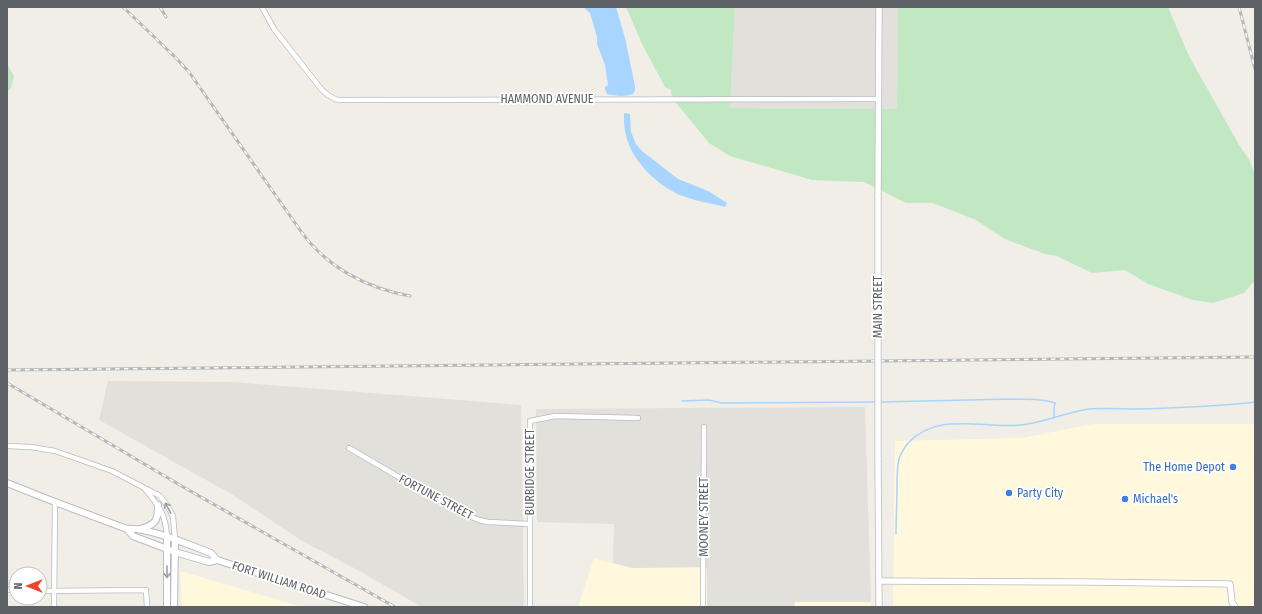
<svg xmlns="http://www.w3.org/2000/svg" width="1262" height="614" font-family="'Fira Sans Condensed',sans-serif">
<style>
.commercial{fill:#fff8dc}
.industrial{fill:#e1e0da}
.green{fill:#c1e8c3}
.water{fill:#a7d5ff}
.lines{fill:none;stroke-linecap:round;stroke-linejoin:round}
.stream{stroke:#a7d5ff;stroke-width:1.5}
.minor-casing{stroke:#b8bbc0;stroke-width:6}
.tertiary-casing{stroke:#b8bbc0;stroke-width:7}
.secondary-casing{stroke:#b9bcc2;stroke-width:8}
.minor{stroke:#fff;stroke-width:4.5}
.tertiary{stroke:#fff;stroke-width:5.5}
.secondary{stroke:#fff;stroke-width:6}
.rail-casing{stroke:#b6b7b7;stroke-width:3}
.rail{stroke:#fff;stroke-width:1.5;stroke-dasharray:4.5;stroke-linecap:butt}
.tertiary-bridge-casing{stroke:#b8bbc0;stroke-width:7;stroke-linecap:butt}
.tertiary-bridge{stroke:#fff;stroke-width:5.5}
.oneway{stroke:#9ea0a3}
.shop-dot{fill:#3f7fe0;stroke:#fff;stroke-width:1.5}
.labels{text-anchor:middle;dominant-baseline:central;stroke-width:3.5;stroke-linejoin:round;paint-order:stroke}
.street-label{font-size:12px;fill:#5d6166;stroke:#fff}
.shop-label{font-size:12px;fill:#366cbe;stroke:#fff;text-anchor:start}
</style>
<rect width="100%" height="100%" fill="#f0eee6"/>
<!-- commercial -->
<g class="commercial">
<polygon points="1093,424 1255,424 1255,607 893,607 895,441 1022,438"/>
<polygon points="594,558 632,568 707,567 707,607 578,607"/>
<polygon points="180,571 303,607 182,607"/>
<rect x="794" y="602" width="77" height="5"/>
</g>
<!-- industrial -->
<g class="industrial">
<polygon points="735,7 898,7 897,109 730,108"/>
<polygon points="108,381 232,382 521,405 524,607 422,607 354,568 302,541 233,495 99,420"/>
<polygon points="865,407 871,602 795,602 794,607 707,607 707,567 632,568 613,563 614,524 537,522 536,409"/>
</g>
<!-- green -->
<g class="green">
<polygon points="626,7 735,7 730,108 897,109 898,7 1168,7 1189,56 1239,145 1250,161 1255,175 1255,280 1244,293 1213,303 1193,300 1148,284 1125,270 1092,273 1057,256 1045,254 1005,239 976,220 933,203 906,203 864,182 812,180 730,156 709,143 672,98 671,90 665,87 642,44"/>
<polygon points="7,64 14,76 11,88 7,92"/>
</g>
<!-- water -->
<g class="water">
<path d="M 583,7 L 616,7 L 625,38 L 635,86 L 635,90 L 633,94 C 624,97 616,96 607,94 L 605,89 L 605,87 L 608,85 L 605,65 L 597,44 L 597,37 L 590,13 Z"/>
<path d="M 624,113 L 630,114 L 631,132 L 636,144 L 642,151 L 678,179 L 708,191 L 727,203 L 725,207 C 710,203 695,201 680,195 C 657,185 631,160 626,135 C 624,128 624,120 624,113 Z"/>
</g>
<g class="lines">
<!-- stream -->
<g class="stream">
<polyline points="682,401 709,400 722,403 876,402"/>
<path d="M 880,402 L 1012,399 C 1026,400 1042,398 1055,403 L 1054,408 L 1054,417"/>
<path d="M 896,534 C 896,518 897,502 897,486 C 897,477 897,467 899,459 C 901,453 905,447 908,443 C 938,411 983,429 1021,425 C 1044,423 1066,412 1089,409 C 1105,408 1121,409 1137,409 C 1177,408 1216,407 1255,402"/>
</g>
<defs>
<g id="minor">
<polyline points="262,7 274,29 322,90 328,95 337,100 878,99"/>
<polyline points="7,446 31,447 55,451 112,471 160,496 167,505 173,516 175,540"/>
<polyline points="349,448 457,511 479,520 488,522 530,524"/>
<path d="M 145,489 C 159,506 166,514 167,538"/>
<polyline points="7,590 16,590"/>
<polyline points="40,591 146,590 147,607"/>
<polyline points="54,607 55,502"/>
<polyline points="530,607 530,421 555,416 638,418"/>
<polyline points="703,607 704,427"/>
</g>
<g id="tertiary">
<polyline points="878,197 879,7"/>
<polyline points="878,457 879,607"/>
<polyline points="879,581 1086,582 1230,584 1232,602 1235,607"/>
</g>
<g id="secondary">
<path d="M 7,483 L 55,502 L 127,529 C 146,526 192,546 211,553 L 217,560 L 364,607"/>
<polyline points="127,529 133,536 175,552 209,562 217,560"/>
<path d="M 140,529 C 156,525 158,520 158,505"/>
<polyline points="167,538 167,607"/>
<polyline points="174,607 175,540"/>
</g>
</defs>
<!-- minor casing -->
<use href="#minor" class="minor-casing"/>
<!-- tertiary casing -->
<use href="#tertiary" class="tertiary-casing"/>
<!-- secondary casing -->
<use href="#secondary" class="secondary-casing"/>
<!-- minor -->
<use href="#minor" class="minor"/>
<!-- tertiary -->
<use href="#tertiary" class="tertiary"/>
<!-- secondary -->
<use href="#secondary" class="secondary"/>
<defs>
<g id="rail">
<path d="M 123,7 L 175,57 L 189,72 L 300,230 C 326,267 366,288 410,296"/>
<polyline points="160,7 166,17"/>
<polyline points="1239,7 1255,69"/>
<polyline points="7,370 1255,357"/>
<polyline points="7,383 185,488 395,607"/>
</g>
</defs>
<!-- rail casing -->
<use href="#rail" class="rail-casing"/>
<!-- rail -->
<use href="#rail" class="rail"/>
<defs>
<polyline id="tertiary-bridge" points="878,457 878,197"/>
</defs>
<!-- tertiary-bridge casing -->
<use href="#tertiary-bridge" class="tertiary-bridge-casing"/>
<!-- tertiary-bridge -->
<use href="#tertiary-bridge" class="tertiary-bridge"/>
</g>
<!-- one-way arrows -->
<defs><path id="oneway-shaft" d="M-6 0H5M1.5-3L5.5 0L1.5 3" fill="none" stroke-width="1.6" stroke-linecap="round" stroke-linejoin="round"/></defs>
<g class="oneway">
<use href="#oneway-shaft" transform="translate(168 508) rotate(-119)"/>
<use href="#oneway-shaft" transform="translate(167 572) rotate(90)"/>
</g>
<!-- markers -->
<g class="shop-dot">
<circle cx="1233" cy="467" r="4"/>
<circle cx="1009" cy="493" r="4"/>
<circle cx="1125" cy="499" r="4"/>
</g>
<g class="labels">
<!-- street labels -->
<g class="street-label">
<text x="547" y="99">HAMMOND AVENUE</text>
<text transform="translate(878 307) rotate(-90)">MAIN STREET</text>
<text transform="translate(530 472) rotate(-90)">BURBIDGE STREET</text>
<text transform="translate(436 497) rotate(28)">FORTUNE STREET</text>
<text transform="translate(704 517) rotate(-90)">MOONEY STREET</text>
<text transform="translate(279 580) rotate(18)">FORT WILLIAM ROAD</text>
</g>
<!-- shop labels -->
<g class="shop-label">
<text x="1225" y="467" text-anchor="end">The Home Depot</text>
<text x="1017" y="493">Party City</text>
<text x="1133" y="499">Michael's</text>
</g>
</g>
<!-- border -->
<rect width="1262" height="614" fill="none" stroke="#5d6166" stroke-width="16"/>
<!-- north arrow -->
<g transform="translate(28 586) rotate(270)"><circle r="19" fill="#ffffff" stroke="#bec0c2"/>
<path d="M0-3L7 15L0 10L-7 15Z" fill="#ef432c"/>
<text y="-6" font-size="11" font-weight="bold" text-anchor="middle" fill="#5d6166">N</text>
</g>
</svg>
